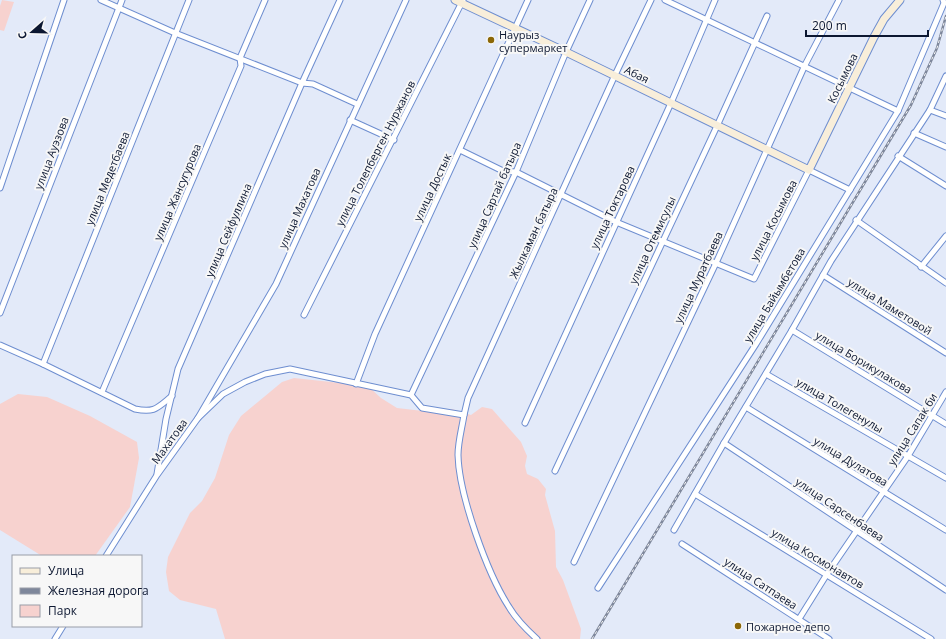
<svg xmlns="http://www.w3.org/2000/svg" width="946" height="639" font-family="'Open Sans',sans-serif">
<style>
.green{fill:#f7d2cf}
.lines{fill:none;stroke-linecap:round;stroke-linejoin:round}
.street-casing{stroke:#6e8ed0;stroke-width:7}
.secondary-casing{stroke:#6e8ed0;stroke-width:9}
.street{stroke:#fff;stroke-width:5}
.secondary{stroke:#f8eeda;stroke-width:7}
.rail-casing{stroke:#7e879b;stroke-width:2.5}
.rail{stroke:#f7f7f7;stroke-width:1;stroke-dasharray:3;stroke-linecap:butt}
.poi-dot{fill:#8b6707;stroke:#f7f7f7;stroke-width:1.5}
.labels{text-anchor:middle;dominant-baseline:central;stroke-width:4;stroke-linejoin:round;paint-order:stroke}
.poi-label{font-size:11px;fill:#0c1731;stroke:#f7f7f7;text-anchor:start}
.street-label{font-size:11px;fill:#0c1731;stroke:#f7f7f7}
</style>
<rect width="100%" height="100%" fill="#e3eaf9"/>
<!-- green -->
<g class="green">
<polygon points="2,0 14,2 4,31 0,30 0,6"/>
<polygon points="294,378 368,386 381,398 397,408 423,411 452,409 471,415 482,407 492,409 521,442 527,456 525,466 527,474 538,479 546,489 545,495 555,531 556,567 563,580 581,629 580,639 225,639 216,609 180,600 169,591 166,572 168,557 190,513 202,501 215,478 229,435 241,416 282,382"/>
<polygon points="18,394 47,397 90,416 137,442 139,458 130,507 95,556 42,556 0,530 0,404"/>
</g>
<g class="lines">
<defs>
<g id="street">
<polyline points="101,0 175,33 302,83 313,84 357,104"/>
<polyline points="665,0 898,111"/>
<polyline points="930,110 946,116"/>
<polyline points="350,120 394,140"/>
<polyline points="914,133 946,147"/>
<polyline points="460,150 503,171 516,172 616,222 754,279 809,170 850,190"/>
<polyline points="898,156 946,186"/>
<polyline points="0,188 64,0"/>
<polyline points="856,220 946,283"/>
<polyline points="921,267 946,236"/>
<polyline points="823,275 946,353"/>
<polyline points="0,313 122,0"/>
<polyline points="304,315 463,0"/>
<polyline points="792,330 946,424"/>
<path d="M 0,345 L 43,364 L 135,409 C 155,413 157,408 172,396"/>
<polyline points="43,364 189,0"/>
<polyline points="766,374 946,478"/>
<polyline points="356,384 375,334 528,0"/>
<polyline points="102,392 241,66 240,58 265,0"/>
<polyline points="411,395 516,172 566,52 590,0"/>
<polyline points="746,407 946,530"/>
<path d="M 464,415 C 462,428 458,442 458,455 C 459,495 487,573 509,607 C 516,619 527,630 537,639"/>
<polyline points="198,418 223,394 245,382 265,374 290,369 411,395 422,408 464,415 468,398 615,75 651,0"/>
<polyline points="525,423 671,103 715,0"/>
<polyline points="724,443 946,590"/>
<polyline points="555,471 717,126 767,16"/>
<polyline points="157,474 166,419 178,369 302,83 340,0"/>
<polyline points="695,494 931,639"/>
<polyline points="674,530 724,443 792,330 831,261 930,110 946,76"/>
<polyline points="682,544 829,639"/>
<polyline points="106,556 157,475 198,418 276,284 406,0"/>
<polyline points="574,562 716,263 805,65 839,0"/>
<polyline points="598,588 756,344 898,111 944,3 943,0"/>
<polyline points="799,619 827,574 908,456 946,392"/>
<polyline points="55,639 63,626"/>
</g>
<polyline id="secondary" points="455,0 566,52 809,170 874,37 884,19 900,0"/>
</defs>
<!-- street casing -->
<use href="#street" class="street-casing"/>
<!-- secondary casing -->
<use href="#secondary" class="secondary-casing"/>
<!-- street -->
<use href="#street" class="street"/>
<!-- secondary -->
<use href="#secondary" class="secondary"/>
<defs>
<polyline id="rail" points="592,639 911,105 937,48 946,16"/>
</defs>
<!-- rail casing -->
<use href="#rail" class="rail-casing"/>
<!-- rail -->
<use href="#rail" class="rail"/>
</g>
<!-- markers -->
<g class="poi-dot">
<circle cx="491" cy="40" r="4"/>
<circle cx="738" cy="626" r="4"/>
</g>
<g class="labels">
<!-- poi labels -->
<g class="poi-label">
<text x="499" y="34">Наурыз<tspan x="499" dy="13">супермаркет</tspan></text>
<text x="746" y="626">Пожарное депо</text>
</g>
<!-- street labels -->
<g class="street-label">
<text transform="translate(637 74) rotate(26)">Абая</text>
<text transform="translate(842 78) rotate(-64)">Косымова</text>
<text transform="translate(51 153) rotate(-69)">улица Ауэзова</text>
<text transform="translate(375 153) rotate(-63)">улица Толепберген Нуржанов</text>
<text transform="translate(107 178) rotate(-68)">улица Медетбаева</text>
<text transform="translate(432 187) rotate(-65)">улица Достык</text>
<text transform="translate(177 192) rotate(-67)">улица Жансугурова</text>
<text transform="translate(494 195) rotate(-66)">улица Сартай батыра</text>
<text transform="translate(612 207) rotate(-65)">улица Токтарова</text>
<text transform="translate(299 208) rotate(-66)">улица Махатова</text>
<text transform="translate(773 220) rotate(-63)">улица Косымова</text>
<text transform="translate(228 230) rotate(-67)">улица Сейфуллина</text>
<text transform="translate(533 233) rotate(-65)">Жылкаман батыра</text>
<text transform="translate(652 240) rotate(-65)">улица Отемисулы</text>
<text transform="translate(698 277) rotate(-65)">улица Муратбаева</text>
<text transform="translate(774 295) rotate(-59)">улица Байымбетова</text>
<text transform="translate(890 306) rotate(32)">улица Маметовой</text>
<text transform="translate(864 362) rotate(31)">улица Борикулакова</text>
<text transform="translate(840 405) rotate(30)">улица Толегенулы</text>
<text transform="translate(912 429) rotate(-58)">улица Сапак би</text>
<text transform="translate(169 441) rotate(-54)">Махатова</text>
<text transform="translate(851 461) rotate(31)">улица Дулатова</text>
<text transform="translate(840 509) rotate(34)">улица Сарсенбаева</text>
<text transform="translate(818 558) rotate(31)">улица Космонавтов</text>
<text transform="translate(761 583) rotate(33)">улица Сатпаева</text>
</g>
</g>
<!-- legend -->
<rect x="12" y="555" width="130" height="72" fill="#f7f7f7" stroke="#999da8"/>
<rect x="20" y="568" width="20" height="6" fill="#f8eeda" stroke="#999da8"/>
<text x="48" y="575" font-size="12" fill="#0c1731">Улица</text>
<rect x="20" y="588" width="20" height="6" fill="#7e879b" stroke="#999da8"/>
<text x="48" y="595" font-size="12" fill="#0c1731">Железная дорога</text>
<rect x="20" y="605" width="20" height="12" fill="#f7d2cf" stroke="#999da8"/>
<text x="48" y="615" font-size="12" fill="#0c1731">Парк</text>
<!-- north arrow -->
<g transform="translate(32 32) rotate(250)" stroke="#f7f7f7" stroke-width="3" paint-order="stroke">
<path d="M0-3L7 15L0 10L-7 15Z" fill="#0c1731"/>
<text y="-6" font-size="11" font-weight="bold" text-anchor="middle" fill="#0c1731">С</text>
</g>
<!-- scale -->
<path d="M806 30v6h122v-6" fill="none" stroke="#0c1731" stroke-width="2"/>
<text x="812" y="30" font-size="12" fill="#0c1731" stroke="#f7f7f7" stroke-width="3" paint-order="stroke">200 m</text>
</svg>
